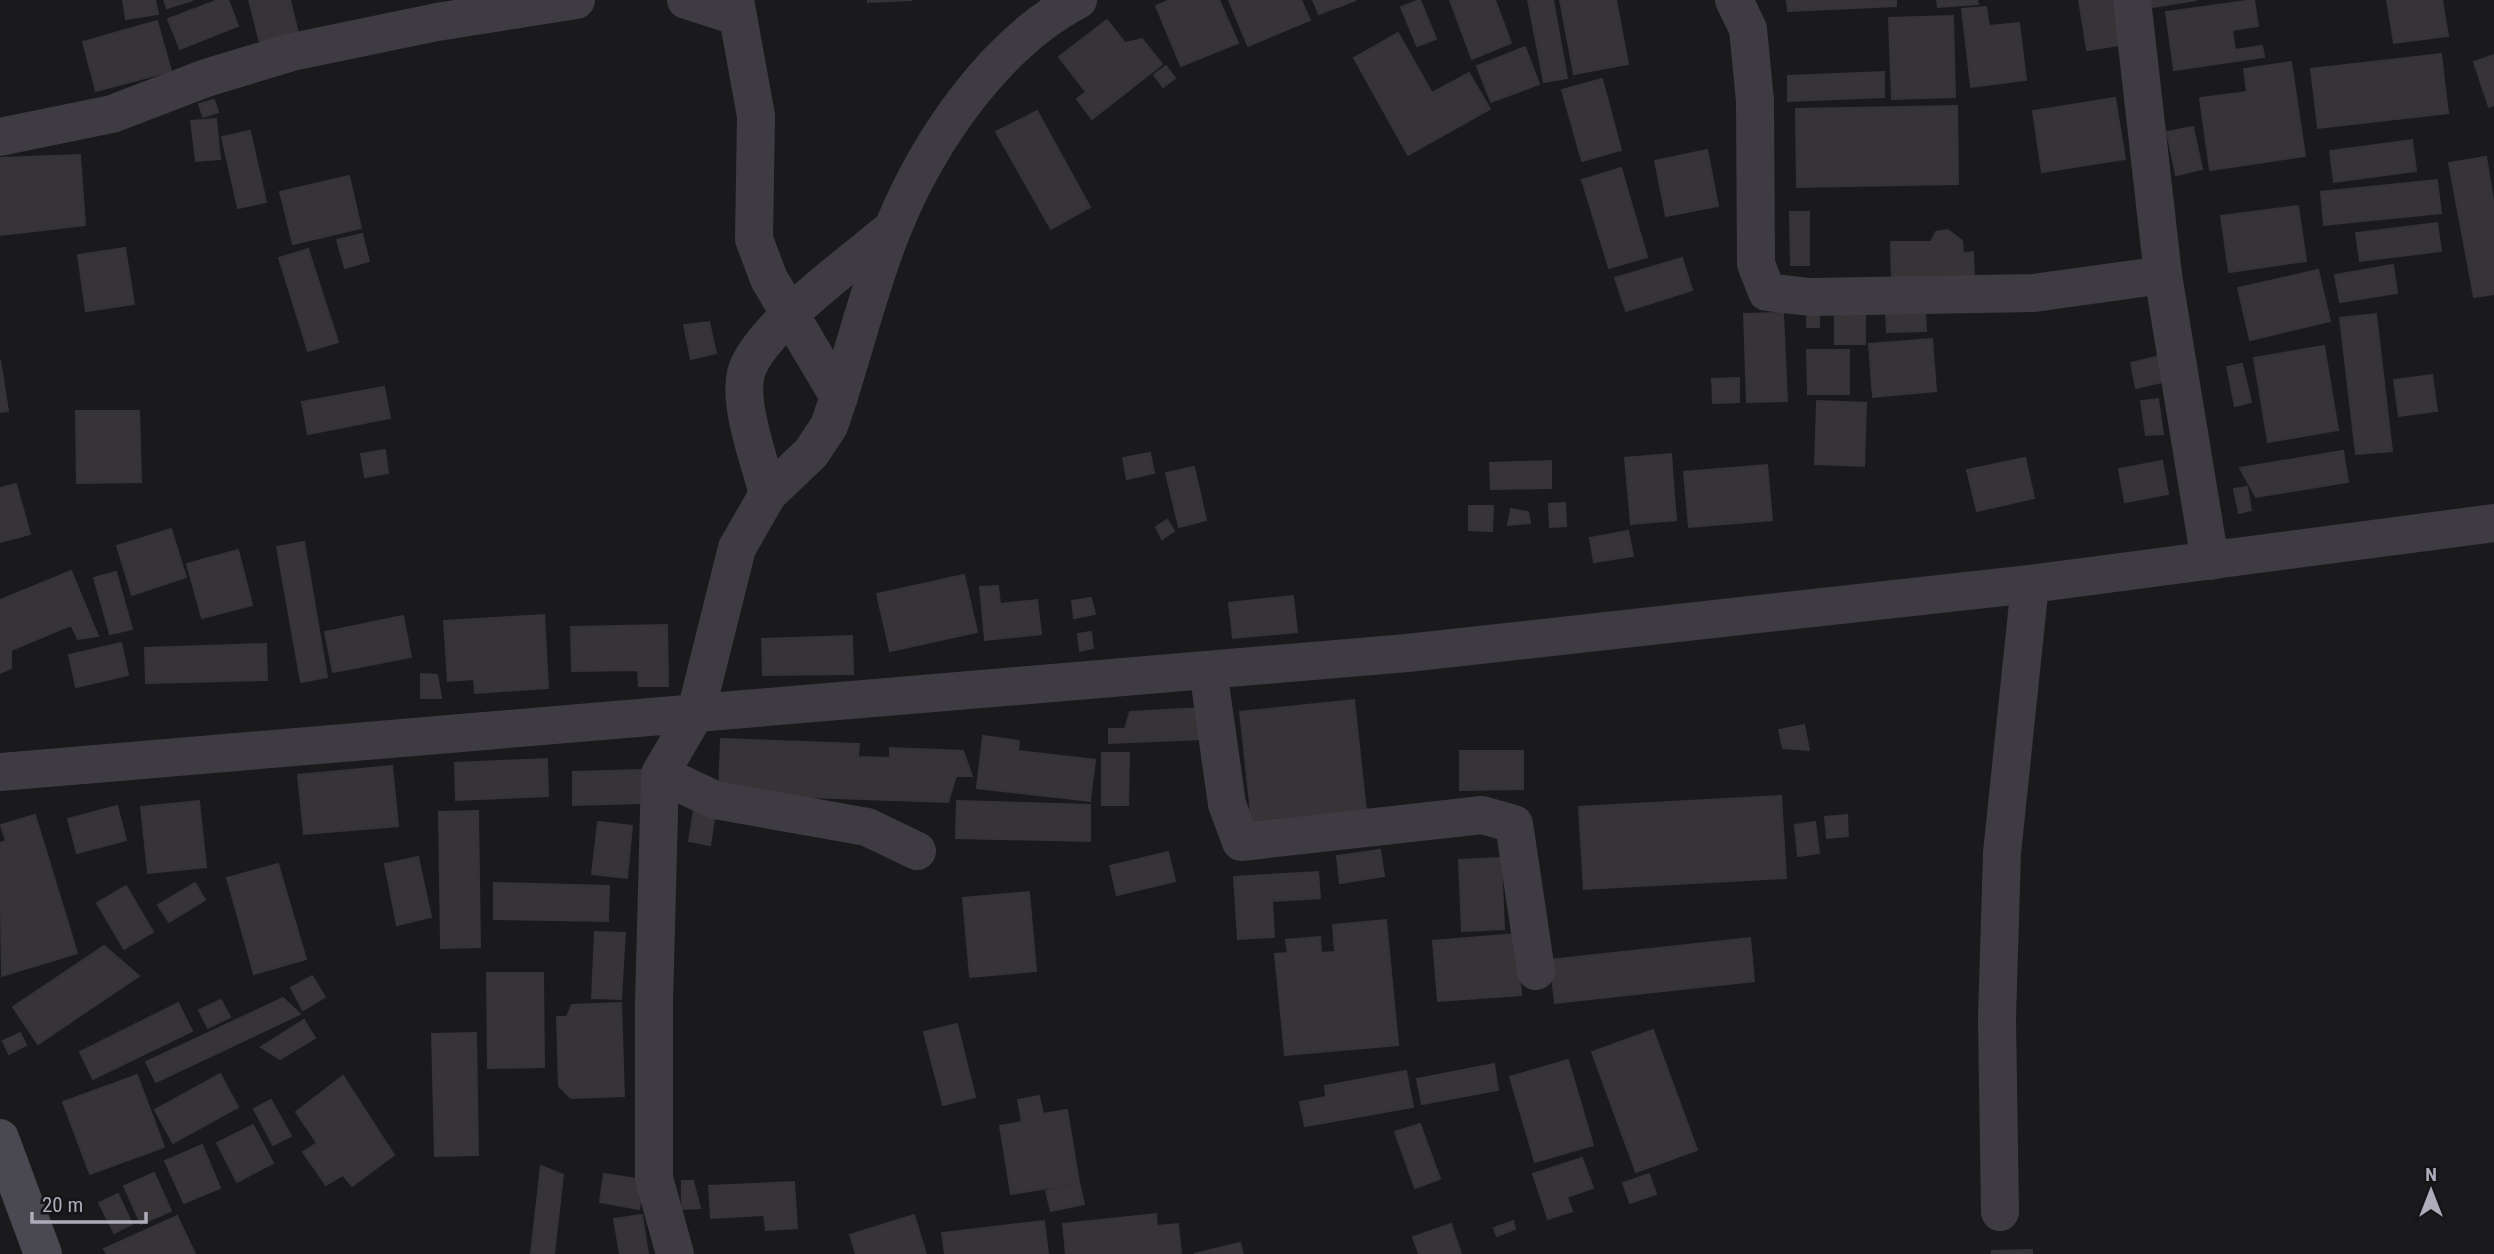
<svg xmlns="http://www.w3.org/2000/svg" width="2494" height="1254" font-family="'Roboto Condensed',sans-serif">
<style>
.building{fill:#363437;stroke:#353337;stroke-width:2}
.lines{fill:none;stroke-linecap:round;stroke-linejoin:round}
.street{stroke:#3e3c42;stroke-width:38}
.secondary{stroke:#4a4850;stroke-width:38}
</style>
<rect width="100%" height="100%" fill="#1a191b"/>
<!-- building -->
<g class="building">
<polygon points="123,0 155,0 158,14 126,19"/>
<polygon points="164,0 193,0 167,8"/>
<polygon points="218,0 228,0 238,26 180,49 168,19"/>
<polygon points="249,0 290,0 299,37 261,47"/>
<polygon points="868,0 912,0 868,2"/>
<polygon points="1170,0 1219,0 1238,43 1181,66 1156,6"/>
<polygon points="1229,0 1301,0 1310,20 1248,46"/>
<polygon points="1313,0 1356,0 1319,14"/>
<polygon points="1420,0 1436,39 1417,46 1401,7"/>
<polygon points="1450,0 1495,0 1511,43 1472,59"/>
<polygon points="1528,0 1553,0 1567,78 1544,82"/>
<polygon points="1560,0 1616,0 1628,64 1574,74"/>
<polygon points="1787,0 1896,0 1896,6 1788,11"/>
<polygon points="1937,0 1977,0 1978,4 1938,7"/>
<polygon points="2079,0 2112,0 2120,45 2087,50"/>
<polygon points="2151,0 2196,0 2152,7"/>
<polygon points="2254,0 2258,26 2232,30 2235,50 2262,46 2264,57 2174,70 2166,12"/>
<polygon points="2387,0 2442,0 2448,36 2394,43"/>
<polygon points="1986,7 1989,26 2019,23 2026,80 1971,87 1962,9"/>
<polygon points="1953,16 1955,97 1892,99 1889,18"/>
<polygon points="1107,20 1125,43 1142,39 1162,64 1092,119 1077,99 1086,92 1059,57"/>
<polygon points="157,21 171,71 96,91 83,42"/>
<polygon points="1398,33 1432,93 1469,73 1490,109 1408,155 1354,58"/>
<polygon points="1525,47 1539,84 1491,102 1477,66"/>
<polygon points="2441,54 2448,113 2318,128 2311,69"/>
<polygon points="2494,55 2494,105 2489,107 2474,62"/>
<polygon points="2291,62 2305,156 2210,170 2200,98 2247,92 2244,69"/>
<polygon points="1166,66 1175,78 1163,87 1154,75"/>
<polygon points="1884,72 1884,97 1788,101 1788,76"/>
<polygon points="1602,79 1621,150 1582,161 1562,90"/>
<polygon points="2115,98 2125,159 2042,172 2033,111"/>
<polygon points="214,100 218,112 203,117 199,104"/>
<polygon points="1957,106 1958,184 1797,187 1796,109"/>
<polygon points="1037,111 1090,207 1051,229 996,132"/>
<polygon points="216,119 220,159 196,161 191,121"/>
<polygon points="2193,127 2202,169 2176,175 2167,132"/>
<polygon points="250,131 266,202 238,208 222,137"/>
<polygon points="2412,140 2416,171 2334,182 2330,151"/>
<polygon points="1707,150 1718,206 1666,216 1655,161"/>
<polygon points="80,155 85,225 0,235 0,158"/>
<polygon points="2486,157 2494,205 2494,294 2474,297 2449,163"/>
<polygon points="1621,168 1647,257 1609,268 1582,180"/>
<polygon points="349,176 361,228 293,244 280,192"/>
<polygon points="2437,180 2441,213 2324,225 2321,192"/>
<polygon points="2298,206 2306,261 2229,272 2221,216"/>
<polygon points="1790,212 1809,212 1809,265 1791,265"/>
<polygon points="2437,223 2441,251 2360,261 2356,233"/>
<polygon points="1948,230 1962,241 1963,253 1973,252 1974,282 1892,284 1891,242 1931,242 1936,232"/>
<polygon points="362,234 369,261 345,268 337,240"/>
<polygon points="125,248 134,304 86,311 78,255"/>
<polygon points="308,249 338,342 308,351 279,258"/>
<polygon points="1682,258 1692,290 1626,311 1615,278"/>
<polygon points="2393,265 2397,293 2340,302 2335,275"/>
<polygon points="2318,270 2330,321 2250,340 2238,288"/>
<rect x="1807" y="308" width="12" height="19"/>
<rect x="1835" y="308" width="30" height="36"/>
<polygon points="1925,312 1926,331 1887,332 1886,313"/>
<polygon points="1783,313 1787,401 1747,402 1744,314"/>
<polygon points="2376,314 2392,451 2356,454 2340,318"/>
<polygon points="709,322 716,353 691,359 684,325"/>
<polygon points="1932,339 1936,391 1873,397 1869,344"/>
<polygon points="2324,346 2338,430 2268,442 2254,358"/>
<polygon points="1807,350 1849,350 1849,394 1808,394"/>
<polygon points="2160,356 2166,381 2136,388 2131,363"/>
<polygon points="0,360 8,411 0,412"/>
<polygon points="2242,364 2251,402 2235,406 2227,367"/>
<polygon points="2432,375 2437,411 2399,416 2394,380"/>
<polygon points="1739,378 1739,402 1713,403 1712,379"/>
<polygon points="384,387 390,418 308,434 302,402"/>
<polygon points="2158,399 2163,434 2146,435 2141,401"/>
<polygon points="1817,401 1866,403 1864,466 1815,464"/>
<polygon points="76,411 139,411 141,482 77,483"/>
<polygon points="385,450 388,473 365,477 361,454"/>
<polygon points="2343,451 2348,482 2256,497 2240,468"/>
<polygon points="1150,453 1154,473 1127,479 1123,458"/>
<polygon points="1671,454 1676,520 1631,524 1625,458"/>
<polygon points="2025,458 2034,498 1977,511 1967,470"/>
<polygon points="1551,461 1551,488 1491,489 1490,463"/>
<polygon points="2162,461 2168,494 2125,502 2119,469"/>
<polygon points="1767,465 1772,520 1689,527 1684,472"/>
<polygon points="1194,467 1206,520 1179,527 1166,473"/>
<polygon points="16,484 30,534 0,542 0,488"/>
<polygon points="2247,487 2251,510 2239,513 2234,489"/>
<polygon points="1565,503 1566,526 1550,527 1549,504"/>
<polygon points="1469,506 1493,506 1492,531 1469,530"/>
<polygon points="1511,509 1528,512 1530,523 1508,525"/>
<polygon points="1167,520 1174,531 1162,539 1156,527"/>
<polygon points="171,529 186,577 132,595 117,546"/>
<polygon points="1628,531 1633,556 1594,562 1590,538"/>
<polygon points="304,542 327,677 301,682 277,547"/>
<polygon points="238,550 252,605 202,618 187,564"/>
<polygon points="71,571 98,636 78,639 71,625 11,650 11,668 0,673 0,600"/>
<polygon points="116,572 132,629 110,634 94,578"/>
<polygon points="964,575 977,632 890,651 877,594"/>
<polygon points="998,586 1000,604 1037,600 1041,634 985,640 980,587"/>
<polygon points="1293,596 1297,632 1233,638 1229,603"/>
<polygon points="1091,598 1095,614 1074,618 1072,601"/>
<polygon points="544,615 548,688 475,693 474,679 448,681 444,621"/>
<polygon points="403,616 411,657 333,672 325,632"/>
<polygon points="667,625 668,686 639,686 638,670 572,671 571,627"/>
<polygon points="1091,632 1093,648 1080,651 1078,634"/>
<polygon points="852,636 853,674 763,675 762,639"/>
<polygon points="121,643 128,675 76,687 69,655"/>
<polygon points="266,644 267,680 146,683 145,648"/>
<polygon points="421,674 437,675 441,698 421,698"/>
<polygon points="1354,700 1366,810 1252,822 1240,712"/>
<polygon points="1201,708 1202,739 1109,743 1109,729 1125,729 1130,712"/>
<polygon points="1804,725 1809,750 1783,748 1779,730"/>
<polygon points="983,736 1019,741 1018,751 1095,760 1090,801 977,788"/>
<polygon points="721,739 859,744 858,757 890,758 890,748 963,751 972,776 956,776 948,802 719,794"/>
<polygon points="1460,751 1523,751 1523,789 1460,790"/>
<polygon points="1102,753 1129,753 1128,805 1102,805"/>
<polygon points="547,759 548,796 456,800 455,763"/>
<polygon points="392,766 398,826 304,834 298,775"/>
<polygon points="641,770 641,803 573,805 573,772"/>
<polygon points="1781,796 1786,878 1584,889 1579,807"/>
<polygon points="199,801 206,867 148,873 141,807"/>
<polygon points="957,801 1090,805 1090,841 956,838"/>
<polygon points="117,806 126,840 77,853 68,819"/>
<polygon points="694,810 715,813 710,845 689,841"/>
<polygon points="478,811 480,947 441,948 439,812"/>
<polygon points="35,815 77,953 2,976 0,843 6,841 1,825"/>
<polygon points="1847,815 1848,836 1827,838 1825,817"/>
<polygon points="598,822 632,826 627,878 592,874"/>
<polygon points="1815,822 1819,853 1798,856 1795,825"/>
<polygon points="1380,850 1384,876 1340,883 1337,856"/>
<polygon points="1168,852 1175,881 1117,895 1110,866"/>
<polygon points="418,857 431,917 397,925 385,864"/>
<polygon points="1501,858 1504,929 1462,931 1459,860"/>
<polygon points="278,864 306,959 254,974 227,878"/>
<polygon points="1318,872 1320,898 1272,901 1274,937 1238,939 1234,877"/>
<polygon points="195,883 205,900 169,922 158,905"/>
<polygon points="494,883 609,886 608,921 494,919"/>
<polygon points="126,886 153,932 124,949 97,903"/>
<polygon points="1029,892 1036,971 970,977 963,898"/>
<polygon points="1386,920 1398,1045 1285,1055 1275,954 1288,953 1286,940 1320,937 1321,953 1335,952 1333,925"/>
<polygon points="595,932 625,933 621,999 592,998"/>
<polygon points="1516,934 1521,995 1438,1001 1433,941"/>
<polygon points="1750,938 1754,981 1555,1003 1550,960"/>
<polygon points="104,946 139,976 38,1044 13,1007"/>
<polygon points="487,973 543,973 544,1067 488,1068"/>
<polygon points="312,976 325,997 303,1010 291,988"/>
<polygon points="283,998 300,1014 156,1082 146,1062"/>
<polygon points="221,1000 230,1017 208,1028 199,1010"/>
<polygon points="178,1003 192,1031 93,1079 80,1052"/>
<polygon points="621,1003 624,1096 571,1098 559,1086 557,1017 567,1017 572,1005"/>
<polygon points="304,1020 315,1038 280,1059 261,1047"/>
<polygon points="957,1024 975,1097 943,1105 924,1032"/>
<polygon points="1653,1030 1697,1150 1636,1172 1592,1052"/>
<polygon points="20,1033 26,1045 9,1054 3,1041"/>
<polygon points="476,1033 478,1155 435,1156 432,1034"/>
<polygon points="1568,1060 1593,1145 1535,1162 1510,1077"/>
<polygon points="1494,1064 1498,1090 1422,1104 1417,1079"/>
<polygon points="1406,1071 1413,1107 1305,1126 1300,1102 1326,1097 1325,1086"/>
<polygon points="220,1074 238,1107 173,1143 155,1110"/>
<polygon points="137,1075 164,1147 90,1174 63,1102"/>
<polygon points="343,1076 394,1155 352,1186 343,1175 326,1185 303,1152 317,1143 296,1112"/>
<polygon points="1039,1096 1043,1114 1067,1110 1079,1183 1011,1194 1000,1126 1022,1122 1018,1100"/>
<polygon points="271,1100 291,1136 273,1145 254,1109"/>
<polygon points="1420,1124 1440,1179 1415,1188 1395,1132"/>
<polygon points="253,1125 273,1163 237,1182 217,1143"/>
<polygon points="202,1145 220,1188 184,1203 165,1161"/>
<polygon points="1582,1158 1593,1188 1567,1197 1572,1211 1548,1219 1533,1174"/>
<polygon points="541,1166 563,1175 554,1254 531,1254"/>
<polygon points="154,1173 171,1211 141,1224 124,1186"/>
<polygon points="604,1174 644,1180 639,1209 600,1202"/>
<polygon points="1649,1174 1656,1194 1630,1203 1623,1183"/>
<polygon points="682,1181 693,1181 700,1208 682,1209"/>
<polygon points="794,1182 797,1228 766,1230 764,1215 711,1218 709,1186"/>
<polygon points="1079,1183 1084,1204 1051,1211 1046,1191"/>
<polygon points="118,1194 132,1224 114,1233 99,1203"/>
<polygon points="1156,1214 1157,1226 1178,1224 1181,1254 1066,1254 1063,1224"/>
<polygon points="642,1215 648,1254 620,1254 614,1219"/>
<polygon points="914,1215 926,1254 856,1254 850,1235"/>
<polygon points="177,1216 195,1254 107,1254 104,1249"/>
<polygon points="1044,1221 1048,1254 945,1254 942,1233"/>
<polygon points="1513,1221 1515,1229 1497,1236 1494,1228"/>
<polygon points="1451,1224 1461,1254 1419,1254 1413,1237"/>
<polygon points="1240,1243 1243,1254 1194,1254"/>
<polygon points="2032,1250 2032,1254 1992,1254 1992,1251"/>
</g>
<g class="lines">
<!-- street -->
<g class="street">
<polyline points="686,0 736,16"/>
<polyline points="735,0 756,116 754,239 769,279 839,397"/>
<polyline points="1734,0 1748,29 1755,101 1756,264 1767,292 1810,297 2034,293 2163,275"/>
<polyline points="2132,0 2163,275 2210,561"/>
<polyline points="0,137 112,114 206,78 292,52 437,22 576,0"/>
<path d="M 768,494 C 760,462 738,405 746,373 C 758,329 857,259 893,228"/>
<polyline points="1208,670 1227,804 1241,842 1482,815 1514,824 1536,971"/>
<polyline points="0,772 1407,653 2030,584 2494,523"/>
<polyline points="660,774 715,800 867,827 917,851"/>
<polyline points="2000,1212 1997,1019 2002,853 2030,584"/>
<path d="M 675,1254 L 654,1178 L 654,1003 L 660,774 L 696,712 L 737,548 L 768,494 L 811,453 L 829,426 C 852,361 867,292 893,228 C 928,142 994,44 1078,0"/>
</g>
<!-- secondary -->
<polyline class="secondary" points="0,1138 43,1254"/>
</g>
<!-- north arrow -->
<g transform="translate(2431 1191)" stroke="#151416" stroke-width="5" paint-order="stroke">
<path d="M0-5L12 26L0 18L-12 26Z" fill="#aeabbb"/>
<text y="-10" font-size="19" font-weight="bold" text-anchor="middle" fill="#aeabbb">N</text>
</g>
<!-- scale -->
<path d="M32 1212v10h114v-10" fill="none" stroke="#aeabbb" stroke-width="3.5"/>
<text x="42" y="1212" font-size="21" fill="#aeabbb" stroke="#151416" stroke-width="5" paint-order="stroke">20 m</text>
</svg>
